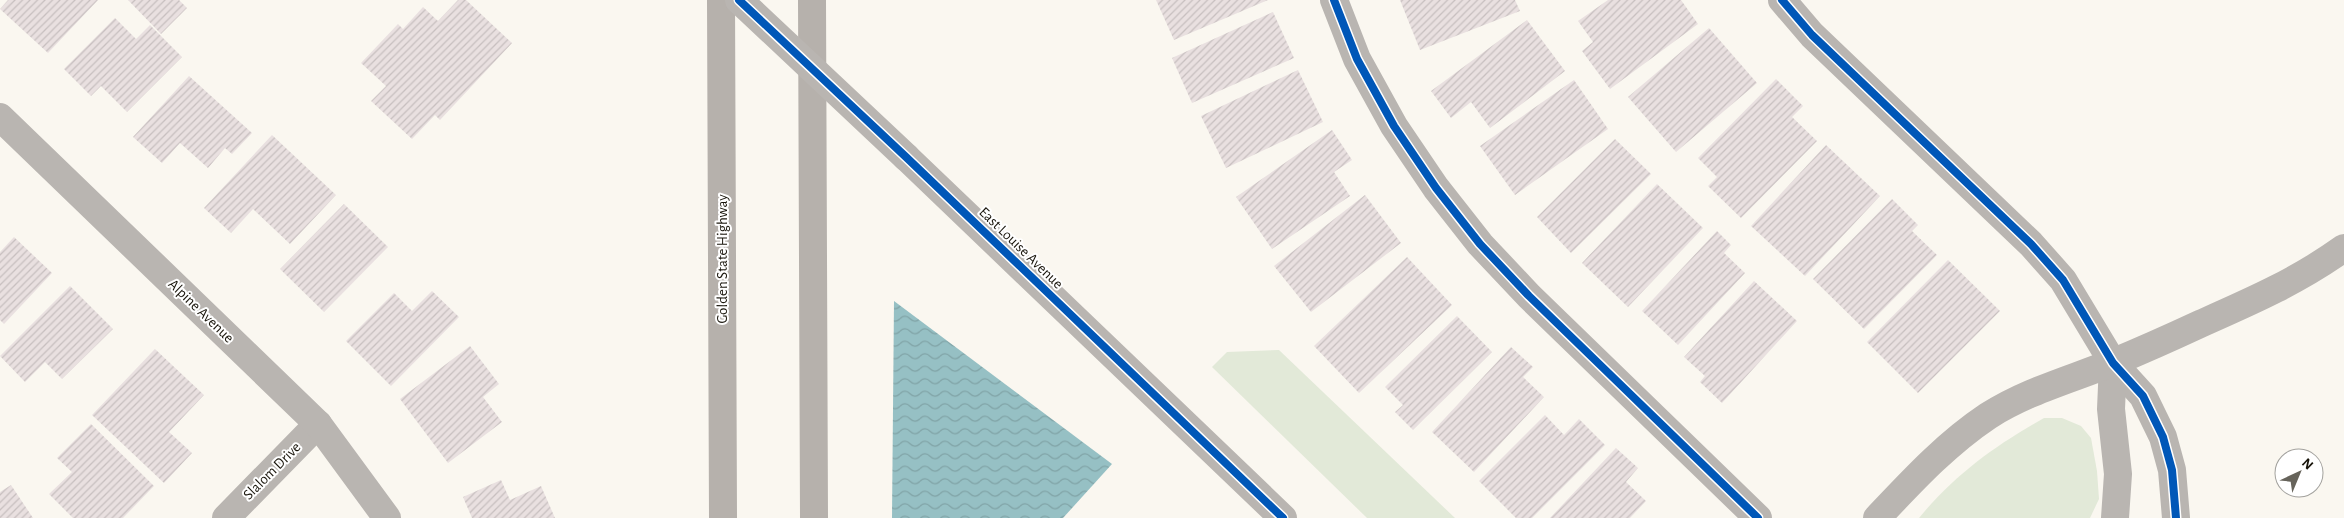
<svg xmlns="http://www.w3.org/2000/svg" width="2344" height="518" font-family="'Alegreya Sans',sans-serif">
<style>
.park{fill:#e2e9d8}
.water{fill:url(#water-waves)}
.building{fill:url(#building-hatch)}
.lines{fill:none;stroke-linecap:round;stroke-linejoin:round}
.minor{stroke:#b9b5b1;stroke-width:28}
.tertiary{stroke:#b9b5b1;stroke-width:28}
.motorway{stroke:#b6b1ac;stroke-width:28}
.tertiary-bridge{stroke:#b9b5b1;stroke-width:28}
.cycleway-casing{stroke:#fff;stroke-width:11}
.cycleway{stroke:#0057b8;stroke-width:8}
.labels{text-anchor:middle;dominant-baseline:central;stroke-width:4;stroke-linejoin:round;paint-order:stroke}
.street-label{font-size:15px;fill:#171309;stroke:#fff}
</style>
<defs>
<pattern id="water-waves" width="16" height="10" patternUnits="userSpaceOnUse" patternTransform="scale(1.25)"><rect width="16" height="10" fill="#96c0c4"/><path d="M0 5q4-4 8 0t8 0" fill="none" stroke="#81a4a7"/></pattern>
<pattern id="building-hatch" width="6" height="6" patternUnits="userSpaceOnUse" patternTransform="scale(1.25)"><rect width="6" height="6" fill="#e9e0e0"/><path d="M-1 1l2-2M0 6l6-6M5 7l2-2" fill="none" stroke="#c7bfbf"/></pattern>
</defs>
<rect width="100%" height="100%" fill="#faf7f0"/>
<!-- park -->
<g class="park">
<polygon points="1279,350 1455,518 1367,518 1212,367 1227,352"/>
<path d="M 2044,418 L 2062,418 L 2081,426 L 2091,438 L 2097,471 L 2099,499 L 2090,518 L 1919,518 C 1955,474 1996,445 2044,418 Z"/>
</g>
<!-- water -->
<polygon class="water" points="894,301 1112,464 1063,518 892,518"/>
<!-- building -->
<g class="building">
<polygon points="8,0 98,0 48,53 0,9"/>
<polygon points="128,0 179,0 187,8 161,34"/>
<polygon points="458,0 466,0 512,43 440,120 435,115 412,139 371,101 386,86 361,63 398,24 403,29 423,7 438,21"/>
<polygon points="1156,0 1268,0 1174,40"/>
<polygon points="1400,0 1515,0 1520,11 1420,50"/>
<polygon points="1608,0 1681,0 1698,24 1610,89 1582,51 1593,42 1578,21"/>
<polygon points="1273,12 1294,58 1192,103 1172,58"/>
<polygon points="115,18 136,39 150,25 182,57 127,112 101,86 91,96 64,69"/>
<polygon points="1527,20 1565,71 1490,128 1471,102 1451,118 1431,91"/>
<polygon points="1709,28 1757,83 1676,152 1628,97"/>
<polygon points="1298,70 1323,122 1226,168 1201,116"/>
<polygon points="189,76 252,133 232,154 225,148 208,168 180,143 162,163 133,137"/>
<polygon points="1776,79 1803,106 1792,117 1817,141 1741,218 1708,186 1717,177 1698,158"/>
<polygon points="1574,80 1608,129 1515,195 1480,146"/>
<polygon points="1332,130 1352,160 1334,172 1350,196 1272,249 1236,197"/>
<polygon points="272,135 336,195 290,244 253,209 231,233 204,208"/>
<polygon points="1615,139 1651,174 1571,253 1537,217"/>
<polygon points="1826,145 1880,196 1805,276 1751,226"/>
<polygon points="1657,184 1703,228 1628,307 1582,263"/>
<polygon points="1365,195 1401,243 1311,312 1274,266"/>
<polygon points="1892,199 1918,225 1912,231 1937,255 1864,329 1813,279"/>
<polygon points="344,204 388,247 324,312 280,269"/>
<polygon points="1717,231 1731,245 1724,253 1745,273 1678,345 1642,311"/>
<polygon points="14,237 52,273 4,324 0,320 0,252"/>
<polygon points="1407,257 1452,305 1359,393 1314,346"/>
<polygon points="1948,260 2000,311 1918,393 1867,342"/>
<polygon points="1754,281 1797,321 1722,403 1700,382 1705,376 1684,357"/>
<polygon points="70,286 113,329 62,379 45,362 25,382 0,356"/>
<polygon points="432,291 459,317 391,386 346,341 394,293 412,311"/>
<polygon points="1457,316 1492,352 1413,430 1395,412 1403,405 1385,387"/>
<polygon points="470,346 499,384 483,397 502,422 448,463 400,399"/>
<polygon points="1511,347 1533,367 1523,377 1544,397 1474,472 1432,432"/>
<polygon points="155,349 204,395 169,432 192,453 164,483 92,415"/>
<polygon points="1545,415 1564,435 1579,419 1605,445 1532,518 1516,518 1479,481"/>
<polygon points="91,424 154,486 123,518 73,518 49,494 72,472 57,458"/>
<polygon points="1616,448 1638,468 1626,482 1646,501 1630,518 1550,518"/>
<polygon points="501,480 510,500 541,486 555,518 472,518 463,497"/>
<polygon points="11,485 33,518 0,518 0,492"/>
</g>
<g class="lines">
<!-- minor -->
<g class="minor">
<polyline points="1334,0 1357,59 1394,126 1436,188 1480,244 1529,296 1758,518"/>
<polyline points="1782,0 1812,35 2031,244 2063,280 2113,363 2143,396 2163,437 2172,470 2176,518"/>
<polyline points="2113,363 2111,409 2118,474 2115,518"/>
<polyline points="226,518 318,424"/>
<path d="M 1877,518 C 1912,481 1946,444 1988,416 C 2027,391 2072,379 2114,362 C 2143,350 2172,337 2200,324 C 2252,301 2298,281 2344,248"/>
</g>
<!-- tertiary -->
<g class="tertiary">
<polyline points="0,117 318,424 387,518"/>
<polyline points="906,157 1283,518"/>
</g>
<!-- motorway -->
<g class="motorway">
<polyline points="721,0 723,518"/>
<polyline points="812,0 814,518"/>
</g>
<!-- tertiary-bridge -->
<polyline class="tertiary-bridge" points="739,0 906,157"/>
<defs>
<g id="cycleway">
<polyline points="739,0 906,157 1283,518"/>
<polyline points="1334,0 1357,59 1394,126 1436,188 1480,244 1529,296 1758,518"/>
<polyline points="1782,0 1812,35 2031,244 2063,280 2113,363 2143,396 2163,437 2172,470 2176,518"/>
</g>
</defs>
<!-- cycleway casing -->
<use href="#cycleway" class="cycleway-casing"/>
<!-- cycleway -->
<use href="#cycleway" class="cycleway"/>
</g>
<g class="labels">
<!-- street labels -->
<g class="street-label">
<text transform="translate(1021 248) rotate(44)">East Louise Avenue</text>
<text transform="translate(722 259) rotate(-90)">Golden State Highway</text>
<text transform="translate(201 311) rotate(44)">Alpine Avenue</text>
<text transform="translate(272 471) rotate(-45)">Slalom Drive</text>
</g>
</g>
<!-- north arrow -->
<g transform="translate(2299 473) rotate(44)"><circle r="24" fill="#ffffff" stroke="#a2a19d"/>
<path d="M0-4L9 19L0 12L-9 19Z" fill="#66635a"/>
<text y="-8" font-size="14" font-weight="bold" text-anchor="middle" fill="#171309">N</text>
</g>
</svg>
